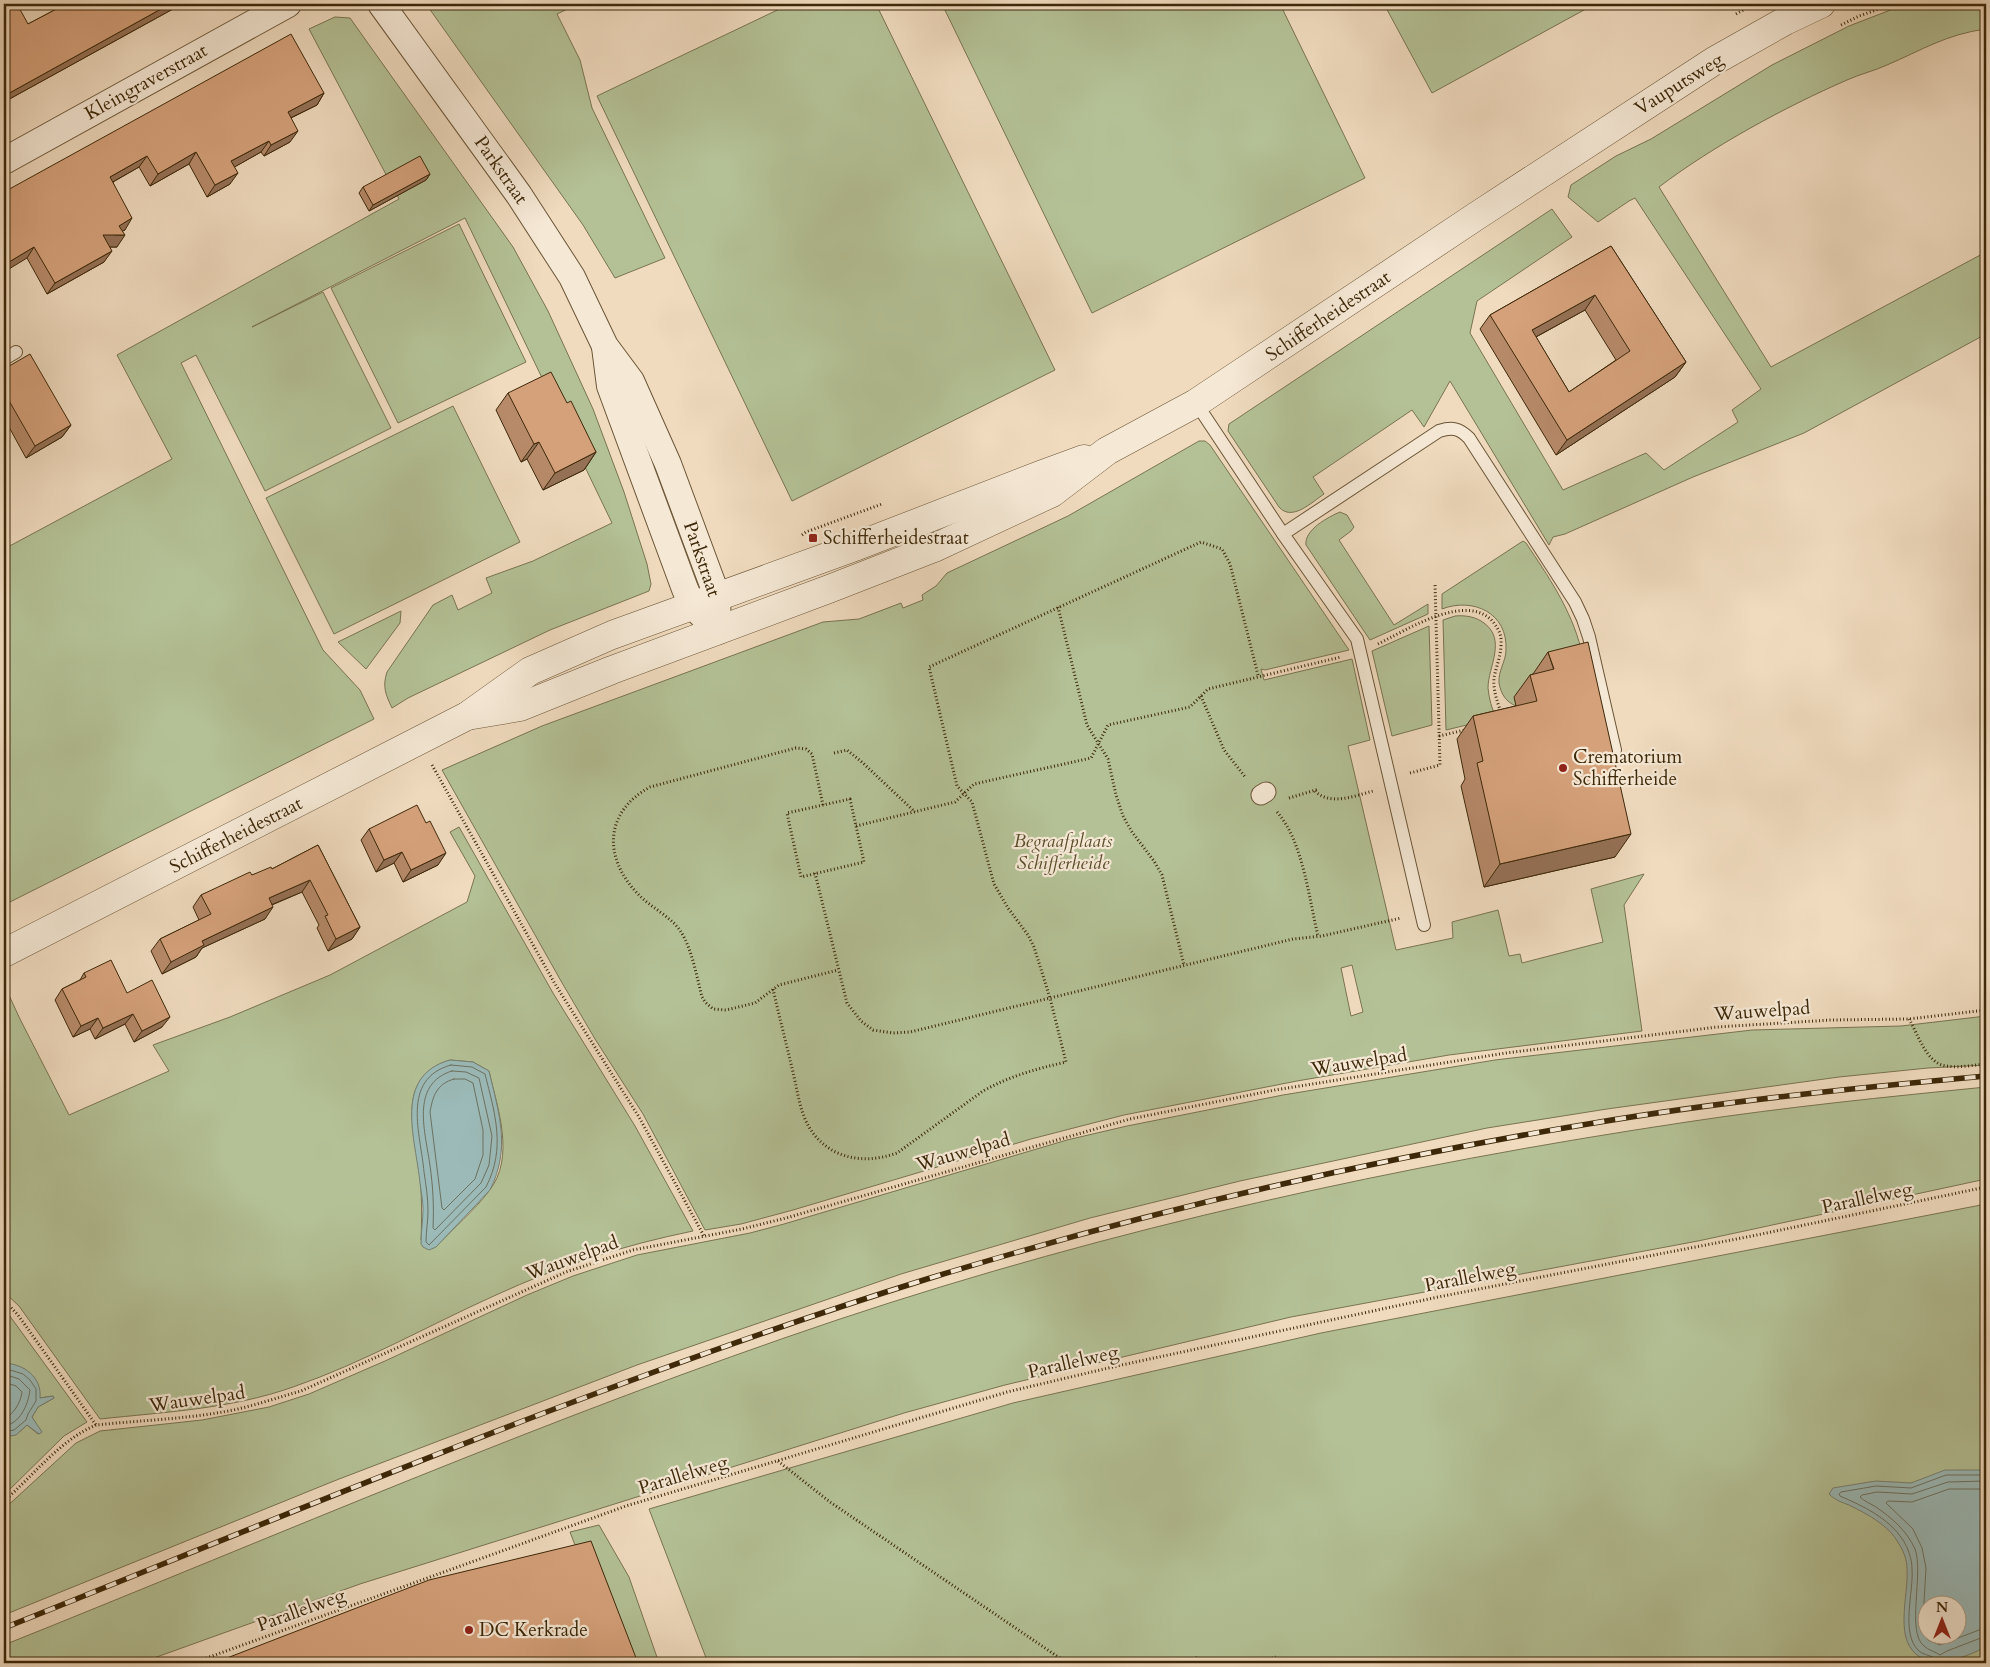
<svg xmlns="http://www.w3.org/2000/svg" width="1990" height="1667" font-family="Cardo,serif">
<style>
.green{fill:#b4c196;stroke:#787450;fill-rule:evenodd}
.water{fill:#9bbab8;stroke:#758072;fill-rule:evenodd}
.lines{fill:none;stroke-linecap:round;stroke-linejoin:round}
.shore{stroke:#6c7160;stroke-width:1}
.service-casing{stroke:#6a5536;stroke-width:14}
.pedestrian-casing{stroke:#6a5536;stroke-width:21}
.minor-casing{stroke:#6a5536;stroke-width:28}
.tertiary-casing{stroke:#6a5536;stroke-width:29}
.path{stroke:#3d2809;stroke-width:3;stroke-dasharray:1 2.5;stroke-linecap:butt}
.service{stroke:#f5e8d5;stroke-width:12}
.pedestrian{stroke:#f5e8d5;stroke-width:19}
.minor{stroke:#f5e8d5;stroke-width:26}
.tertiary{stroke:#f5e8d5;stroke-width:28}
.rail-casing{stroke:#3d2809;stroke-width:5.5}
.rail{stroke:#f5e8d5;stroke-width:4;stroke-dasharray:11;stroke-linecap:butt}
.wall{fill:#b78a6a;stroke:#3d2809;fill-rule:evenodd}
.shaded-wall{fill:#957156;stroke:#3d2809}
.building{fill:#d5a17b;stroke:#3d2809;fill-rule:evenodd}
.poi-dot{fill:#8f2418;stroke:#f5e8d5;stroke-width:2}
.labels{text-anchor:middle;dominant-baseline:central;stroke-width:4.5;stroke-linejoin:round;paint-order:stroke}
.street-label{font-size:19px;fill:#3d2809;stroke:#f5e8d5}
.poi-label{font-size:19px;fill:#3d2809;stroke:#f5e8d5;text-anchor:start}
.park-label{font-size:19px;font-style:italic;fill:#5b4e2c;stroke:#f5e8d5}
</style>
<rect width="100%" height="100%" fill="#f0dbbf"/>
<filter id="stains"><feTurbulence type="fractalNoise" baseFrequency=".004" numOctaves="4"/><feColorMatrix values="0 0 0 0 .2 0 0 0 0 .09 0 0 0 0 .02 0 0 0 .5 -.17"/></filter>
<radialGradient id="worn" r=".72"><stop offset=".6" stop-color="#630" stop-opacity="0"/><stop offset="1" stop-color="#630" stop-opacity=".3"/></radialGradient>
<!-- green -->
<g class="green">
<polygon points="426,4 578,4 557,14 580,60 592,108 665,258 615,278 583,225"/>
<polygon points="790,4 876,4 1055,370 792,501 597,96"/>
<polygon points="942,4 1280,4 1365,178 1092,313"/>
<polygon points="1384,4 1595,4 1432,93"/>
<path d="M 1906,4 L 1986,4 L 1986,29 C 1947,34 1922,50 1887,65 C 1874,71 1860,74 1847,80 C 1785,107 1713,146 1659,187 L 1771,367 L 1986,252 L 1986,334 L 1804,433 L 1693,477 L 1565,534 L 1553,537 L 1549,545 L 1450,381 L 1424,427 L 1412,410 L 1313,477 L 1324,494 C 1312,502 1292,522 1279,507 L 1228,431 L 1229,424 L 1552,209 L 1572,237 L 1477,301 L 1470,333 L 1563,490 L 1646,453 L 1664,470 L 1738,422 L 1732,410 L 1761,389 L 1635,198 L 1629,201 L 1598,222 L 1568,197 L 1571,185 L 1616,156 L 1651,139 L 1772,65 L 1849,26 Z"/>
<path d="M 335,17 L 350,18 L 513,247 L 548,311 L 593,409 L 624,492 L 647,564 L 651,584 L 649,591 L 550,630 L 408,698 L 392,708 C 386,695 382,687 387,672 L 433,605 L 452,595 L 458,610 L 492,593 L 486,578 L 533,561 L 612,523 L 465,218 L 252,327 L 323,292 L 391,428 L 265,491 L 196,355 L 181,363 L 323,650 L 360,690 L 374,719 L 4,905 L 4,549 L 172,459 L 117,355 L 399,199 L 309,29 Z"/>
<polygon points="459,224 526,362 398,423 331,288"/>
<polygon points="453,406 520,542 334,634 266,498"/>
<path d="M 1199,441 L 1205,441 L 1210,445 L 1349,650 L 1265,670 L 1261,669 L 1264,680 L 1352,659 L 1370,740 L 1348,746 L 1396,950 L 1453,938 L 1452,922 L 1498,910 L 1509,956 L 1520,954 L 1522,963 L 1603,942 L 1591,889 L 1644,874 L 1624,905 L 1642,1031 L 1449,1055 L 1297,1081 L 1124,1115 L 1031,1139 L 793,1210 L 741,1224 L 705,1230 L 643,1114 L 595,1039 L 561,981 L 442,770 L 542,726 L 823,622 L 859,619 L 901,603 L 903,608 L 923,600 L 922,595 L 936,586 L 947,573 L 1068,516 ZM 1352,965 L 1363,1012 L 1351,1016 L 1341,968 Z"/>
<path d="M 1340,512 L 1347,515 L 1354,527 L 1351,531 L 1339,540 L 1394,625 L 1428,604 L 1428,614 L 1370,640 L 1306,545 C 1304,530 1328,517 1340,512 Z"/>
<path d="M 1523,541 L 1526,543 C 1548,576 1571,609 1581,649 L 1516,706 C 1506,702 1501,694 1499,683 C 1498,671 1506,661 1506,650 C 1508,613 1473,597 1442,609 L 1442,594 Z"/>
<polygon points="401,611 400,623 366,669 338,642"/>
<path d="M 1455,616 C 1466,615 1476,617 1484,623 C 1507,640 1488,667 1488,688 C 1489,699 1492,709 1496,718 L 1446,730 L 1443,620 Z"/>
<polygon points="1429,626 1432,725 1392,736 1372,651"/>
<path d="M 459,827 L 553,993 L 635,1126 L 693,1231 C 624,1245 559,1266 496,1295 C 429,1325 363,1363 293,1387 C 231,1409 165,1412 100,1419 L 19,1306 L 4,1292 L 4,990 L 6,989 L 7,991 L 20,1019 L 69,1115 L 169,1071 L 153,1045 L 230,1017 L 330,975 L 467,902 L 475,876 L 450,832 ZM 450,1060 L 473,1062 L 489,1071 C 497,1107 516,1157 489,1191 C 474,1211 453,1228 436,1247 L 421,1240 C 422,1216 422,1192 419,1167 C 413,1126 397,1077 450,1060 Z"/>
<polygon points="1986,1016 1986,1065 1928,1068 1839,1077 1607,1109 1487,1128 1240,1181 1090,1218 901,1274 637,1365 334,1481 4,1615 4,1509 76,1443 100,1431 202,1420 269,1407 309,1394 385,1361 527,1295 573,1276 637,1255 750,1233 784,1224 1067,1140 1127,1126 1283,1095 1495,1060 1752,1030 1901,1026"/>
<path d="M 1986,1087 L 1986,1179 L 1698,1241 L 1291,1317 L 1005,1385 L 904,1413 L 360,1584 L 140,1663 L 4,1663 L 4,1645 C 281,1534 554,1415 837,1320 C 1113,1228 1399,1165 1687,1122 C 1786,1107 1886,1097 1986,1087 Z"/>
<path d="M 1986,1204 L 1986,1663 L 708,1663 L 649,1509 L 1013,1403 L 1321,1333 ZM 1928,1604 L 1958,1604 L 1958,1634 L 1928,1634 Z"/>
<path d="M 4,1308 L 87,1422 L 64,1436 L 4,1495 L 4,1437 C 12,1436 21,1432 27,1425 L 38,1434 L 41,1432 L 32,1417 L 38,1407 L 54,1398 L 53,1396 L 40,1398 L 25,1369 L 4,1363 Z"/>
<polygon points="599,1525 629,1577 659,1663 620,1663 570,1532"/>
</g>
<!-- water -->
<g class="water">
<path d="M 450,1060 L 473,1062 L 489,1071 C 499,1114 511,1148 490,1190 L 436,1247 L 429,1250 L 423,1247 L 421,1244 C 421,1232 423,1221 423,1209 C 423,1201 421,1191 420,1183 C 416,1140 392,1076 450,1060 Z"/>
<path d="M 4,1363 C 24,1364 42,1377 40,1398 L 53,1396 L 54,1398 L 38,1407 L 32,1417 L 42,1432 L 39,1434 L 27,1425 L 16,1435 L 4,1437 Z"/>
<path d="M 1986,1468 L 1986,1647 C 1967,1656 1943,1667 1922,1658 C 1892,1643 1909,1596 1907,1569 C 1907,1560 1904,1552 1899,1544 C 1889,1525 1867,1514 1849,1505 C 1841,1502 1835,1500 1829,1494 L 1833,1488 L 1876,1481 L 1911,1483 L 1945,1470 L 1982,1470 ZM 1928,1604 L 1958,1604 L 1958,1634 L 1928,1634 Z"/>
</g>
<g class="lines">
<!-- shore -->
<g class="shore">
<path d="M 451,1065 L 472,1067 L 485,1074 C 495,1114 506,1148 486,1187 L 429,1245 L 426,1242 C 426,1232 428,1221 428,1211 C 428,1198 426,1185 424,1172 C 421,1135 400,1079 451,1065 Z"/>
<path d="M 452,1071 L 466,1072 L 479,1078 L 492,1136 L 489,1165 L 481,1183 L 435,1230 L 433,1228 C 434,1207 433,1186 430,1166 C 426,1134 409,1084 452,1071 Z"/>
<path d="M 454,1079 L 465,1079 L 473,1083 L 483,1130 L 483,1155 L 475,1179 L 444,1210 L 442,1208 L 430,1112 C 433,1095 437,1084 454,1079 Z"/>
<polyline points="4,1368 23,1374 30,1380 36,1389 36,1401 28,1414 26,1420 14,1430 4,1432"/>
<path d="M 4,1374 L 19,1379 L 30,1390 C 28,1405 20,1424 4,1426"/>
<path d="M 4,1382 L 16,1386 L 22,1392 C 21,1402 13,1416 4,1418"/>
<path d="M 1986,1481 L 1948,1482 L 1912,1494 L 1877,1492 L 1862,1495 L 1860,1497 C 1864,1501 1871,1504 1876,1507 C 1892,1518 1907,1531 1915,1549 C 1924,1573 1906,1632 1924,1646 C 1928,1650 1936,1652 1940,1655 L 1947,1651 L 1986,1636"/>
<polyline points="1986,1489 1949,1489 1912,1502 1888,1501 1886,1503 1913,1529 1922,1548 1926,1568 1923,1620 1925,1635 1928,1640 1940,1645 1979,1630 1986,1629"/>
<path d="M 1934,1663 L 1933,1657 C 1928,1655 1922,1654 1919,1651 C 1900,1634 1914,1591 1912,1569 C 1912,1559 1908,1548 1903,1540 C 1889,1518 1863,1506 1840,1496 L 1839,1494 L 1841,1492 L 1876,1486 L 1911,1488 L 1946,1475 L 1982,1475 L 1986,1474"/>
</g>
<defs>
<g id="service">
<polyline points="4,359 16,352"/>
<polyline points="1196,403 1283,534 1357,639 1424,925"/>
<path d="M 1283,534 L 1439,431 C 1452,427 1459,428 1469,438 L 1575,602 L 1583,619 L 1589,637 L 1615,750"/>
</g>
<polyline id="pedestrian" points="1261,795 1266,792"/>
<g id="minor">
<polyline points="381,4 519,195 572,277 605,346 631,381 668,464 717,596 718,631"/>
<polyline points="4,161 288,4"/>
<polyline points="605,347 610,386 685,589 692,605 708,621"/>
</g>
<g id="tertiary">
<polyline points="467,716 520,707 612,670 829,589 934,548 1052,493 1107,451 1196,403 1478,215 1714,61 1785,21 1821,4"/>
<polyline points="4,953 467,716 530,671 612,635 857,546 1040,475 1084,459"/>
</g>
</defs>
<!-- service casing -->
<use href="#service" class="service-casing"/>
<!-- pedestrian casing -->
<use href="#pedestrian" class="pedestrian-casing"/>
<!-- minor casing -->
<use href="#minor" class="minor-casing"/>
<!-- tertiary casing -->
<use href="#tertiary" class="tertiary-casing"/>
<!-- path -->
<g class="path">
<polyline points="1736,14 1754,4"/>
<polyline points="1841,25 1859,16 1893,4"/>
<polyline points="802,535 806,532 882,504"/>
<polyline points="1058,607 1087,725 1108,759 1116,795 1123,816 1132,832 1154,861 1162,875 1184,965"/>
<path d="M 1378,644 C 1405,631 1468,590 1494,623 C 1499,630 1502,636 1501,644 C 1501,656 1496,667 1494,678 C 1493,689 1497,702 1501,712"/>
<polyline points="1201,696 1224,750 1246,778"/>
<polyline points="1439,736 1465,730"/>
<polyline points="834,753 847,750 863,763 915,812"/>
<polyline points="432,765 555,984 639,1117 704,1236"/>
<polyline points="1410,773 1440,765 1435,584"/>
<path d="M 1315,791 C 1330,806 1355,796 1373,791"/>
<polyline points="1289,798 1319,789"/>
<polygon points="850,799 864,862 801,877 787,813"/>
<path d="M 823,805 L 812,754 L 806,749 L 796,748 L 650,787 C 604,812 603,858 638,894 C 650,907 673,918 681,932 C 692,949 697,978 702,997 L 705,1002 L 713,1009 L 726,1010 L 755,1003 L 779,985 L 838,970"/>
<path d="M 1277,812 C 1303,841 1309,899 1318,936"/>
<polyline points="856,826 955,802 974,784 1091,758 1108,725 1190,707 1208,689 1341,657"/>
<polyline points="815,873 847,1003 861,1021 873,1030 893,1033 910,1032 1293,939 1322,936 1401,918"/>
<path d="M 773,989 C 779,1016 786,1042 792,1068 C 797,1087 799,1110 809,1127 C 828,1159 864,1165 897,1153 L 983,1091 C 1010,1076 1036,1069 1066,1062 L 1050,998 L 1034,947 L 1028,935 L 1008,908 L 994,884 L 972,802 L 957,786 L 929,667 L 1201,542 L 1222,549 L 1230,564 L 1258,675"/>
<path d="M 1909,1019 C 1918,1034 1927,1065 1947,1066 C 1960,1068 1974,1065 1986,1064"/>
<polyline points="4,1300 18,1315 96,1425"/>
<polyline points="778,1461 830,1502 1067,1663"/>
<path d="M 4,1501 C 33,1476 60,1440 96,1425 C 143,1420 192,1419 238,1409 C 259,1404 280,1397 301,1391 L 566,1272 L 633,1250 L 742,1229 L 786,1218 L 1130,1119 L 1275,1090 L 1506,1053 L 1717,1027 L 1831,1020 L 1909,1019 L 1986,1010"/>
<polyline points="193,1663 626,1506 1007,1392 1117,1366 1438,1297 1752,1236 1986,1187"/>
<polyline points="1172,1663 1196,1658 1254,1663"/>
<polyline points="1259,1663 1276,1657"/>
</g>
<!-- service -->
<use href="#service" class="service"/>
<!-- pedestrian -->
<use href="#pedestrian" class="pedestrian"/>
<!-- minor -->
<use href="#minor" class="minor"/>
<!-- tertiary -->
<use href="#tertiary" class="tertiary"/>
<defs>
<path id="rail" d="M 4,1628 C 309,1506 613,1377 927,1279 C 1145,1212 1369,1160 1594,1123 C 1724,1101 1855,1088 1986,1076"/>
</defs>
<!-- rail casing -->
<use href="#rail" class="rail-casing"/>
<!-- rail -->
<use href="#rail" class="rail"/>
</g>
<!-- wall -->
<g class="wall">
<polygon points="66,4 182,4 4,102 4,7 28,24"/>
<polygon points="324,93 317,105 291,118 290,142 264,156 261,152 234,167 230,184 207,197 189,164 150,186 139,167 113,182 125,230 122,231 117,247 109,247 104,262 47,294 27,258 4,192"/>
<polygon points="430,174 426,180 369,211 359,193 363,187"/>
<path d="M 1611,246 L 1686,362 L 1675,377 L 1556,455 L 1480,329 L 1490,315 ZM 1585,310 L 1616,360 L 1569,392 L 1536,337 Z"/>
<polygon points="4,369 71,425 62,437 26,458 4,418"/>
<polygon points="508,393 567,403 596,452 584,470 543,490 527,459 521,462 496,410"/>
<polygon points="1548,652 1615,857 1484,887 1461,786 1465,779 1457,739 1473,716 1516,706 1514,697 1530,675 1533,674"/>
<polygon points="426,823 438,865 403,882 394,863 376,872 361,840 369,829"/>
<polygon points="318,845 360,927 352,939 328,951 317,928 319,925 302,892 272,905 265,919 202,948 196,957 162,974 151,951 160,939 199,920 193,907 201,895 252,875 272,869"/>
<polygon points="84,973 127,993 162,1027 134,1042 125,1024 95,1039 90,1029 73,1037 55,1000 62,989 80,980"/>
</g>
<!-- shaded-wall -->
<g class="shaded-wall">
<polygon points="170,4 182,4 4,102 4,96"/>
<polygon points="324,93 317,105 280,123 288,112"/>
<polygon points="298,131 290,142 264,156 271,145"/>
<polygon points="269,141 261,152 224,173 231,161"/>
<polygon points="196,152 189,164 150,186 158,174"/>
<polygon points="147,156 139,167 102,188 110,177"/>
<polygon points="238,173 230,184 207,197 215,185"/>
<polygon points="430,174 426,180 369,211 373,205"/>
<polygon points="132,218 125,230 114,235 125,235 117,247 95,247 103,235"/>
<polygon points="34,247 27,258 4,272 4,265"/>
<polygon points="112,251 104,262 47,294 55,283"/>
<polygon points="1595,295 1585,310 1521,345 1532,330"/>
<polygon points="1686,362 1675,377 1556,455 1567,440"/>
<polygon points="71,425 62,437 26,458 35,446"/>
<polygon points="539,442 527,459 521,462 534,444"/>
<polygon points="596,452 584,470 543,490 555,473"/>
<polygon points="1631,834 1615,857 1484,887 1500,864"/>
<polygon points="402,852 394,863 376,872 384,860"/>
<polygon points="446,853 438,865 403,882 411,870"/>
<polygon points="310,880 302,892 261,909 269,898"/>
<polygon points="273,907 265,919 202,948 196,957 162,974 171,962 202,941"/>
<polygon points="360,927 352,939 328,951 336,939"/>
<polygon points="133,1014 125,1024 95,1039 103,1028"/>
<polygon points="170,1017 162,1027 134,1042 142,1031"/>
<polygon points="98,1018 90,1029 73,1037 81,1026"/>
</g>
<!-- building -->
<g class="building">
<polygon points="10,4 17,4 28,24 66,4 170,4 4,96 4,45 8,43 4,36 4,7"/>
<polygon points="291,34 324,93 288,112 298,131 271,145 269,141 231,161 238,173 215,185 196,152 158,174 147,156 110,177 132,218 119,226 125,235 103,235 112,251 55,283 34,247 4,265 4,192"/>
<polygon points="420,156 430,174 373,205 363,187"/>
<path d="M 1611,246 L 1686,362 L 1567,440 L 1490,315 ZM 1595,295 L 1630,351 L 1569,392 L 1532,330 Z"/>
<polygon points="30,354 71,425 35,446 4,392 4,369"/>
<polygon points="551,372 567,403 571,401 596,452 555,473 539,442 534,444 508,393"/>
<polygon points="1588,642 1631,834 1500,864 1477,763 1483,761 1473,716 1537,701 1530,675 1554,669 1548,652"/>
<polygon points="417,805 426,823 430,821 446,853 411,870 402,852 384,860 369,829"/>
<polygon points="318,845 360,927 336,939 325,916 328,915 310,880 269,898 273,907 202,941 204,945 171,962 160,939 211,914 201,895 250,872 252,875 271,867 272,869"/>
<polygon points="111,960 127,993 152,980 170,1017 142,1031 133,1014 103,1028 98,1018 81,1026 62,989 86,977 84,973"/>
<polygon points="591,1541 638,1663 214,1663 429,1580"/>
</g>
<!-- markers -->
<g class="poi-dot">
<rect x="808" y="533" width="10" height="10" rx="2.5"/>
<circle cx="1563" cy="768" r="5"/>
<circle cx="469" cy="1630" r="5"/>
</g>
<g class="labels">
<!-- street labels -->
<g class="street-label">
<text transform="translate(146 82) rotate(-29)">Kleingraverstraat</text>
<text transform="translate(1679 84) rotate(-32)">Vauputsweg</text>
<text transform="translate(501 170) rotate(55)">Parkstraat</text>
<text transform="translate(1328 316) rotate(-34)">Schifferheidestraat</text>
<text transform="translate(702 559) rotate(71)">Parkstraat</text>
<text transform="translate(236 835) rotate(-27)">Schifferheidestraat</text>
<text transform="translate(1762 1011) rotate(-4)">Wauwelpad</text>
<text transform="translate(1359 1062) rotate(-9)">Wauwelpad</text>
<text transform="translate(963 1152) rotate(-16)">Wauwelpad</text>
<text transform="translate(1867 1198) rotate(-12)">Parallelweg</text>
<text transform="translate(572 1258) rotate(-20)">Wauwelpad</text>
<text transform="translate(1470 1277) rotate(-11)">Parallelweg</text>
<text transform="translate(1073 1362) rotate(-13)">Parallelweg</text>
<text transform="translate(197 1399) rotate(-8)">Wauwelpad</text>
<text transform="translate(683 1475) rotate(-17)">Parallelweg</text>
<text transform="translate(301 1610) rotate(-20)">Parallelweg</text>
</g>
<!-- poi labels -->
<g class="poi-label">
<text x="823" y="538">Schifferheidestraat</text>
<text x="1573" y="757">Crematorium<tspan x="1573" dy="22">Schifferheide</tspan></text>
<text x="479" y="1630">DC Kerkrade</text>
</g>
<!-- park labels -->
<g class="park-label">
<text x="1063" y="841">Begraafplaats<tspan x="1063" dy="22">Schifferheide</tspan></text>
</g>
</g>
<!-- margin -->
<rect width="1990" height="1667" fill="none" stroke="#f0dbbf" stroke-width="20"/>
<rect x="5" y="5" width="1980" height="1657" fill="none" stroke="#3d2809" stroke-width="2.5"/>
<rect x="10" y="10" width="1970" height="1647" fill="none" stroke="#3d2809"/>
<!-- north arrow -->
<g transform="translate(1942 1620)"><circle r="24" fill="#f5e8d5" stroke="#ab9b83"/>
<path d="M0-4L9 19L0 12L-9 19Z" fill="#8f2418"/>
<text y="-8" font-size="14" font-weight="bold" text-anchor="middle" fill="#3d2809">N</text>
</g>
<rect width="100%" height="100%" filter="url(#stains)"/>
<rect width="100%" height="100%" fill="url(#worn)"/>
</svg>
